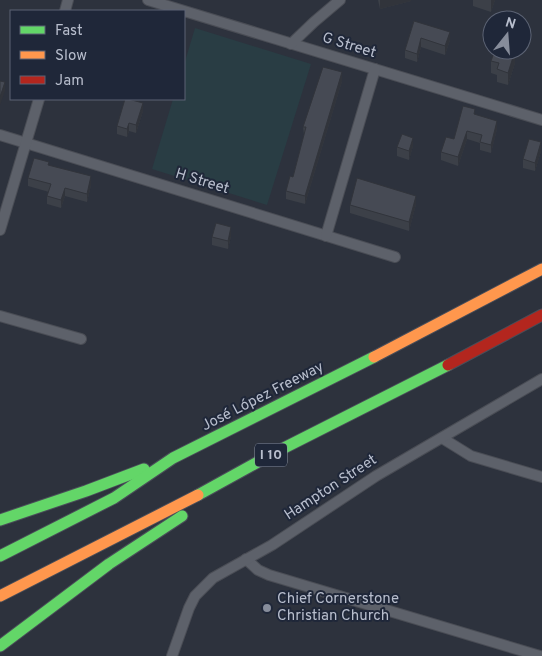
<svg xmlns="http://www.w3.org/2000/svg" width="542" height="656" font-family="Overpass,sans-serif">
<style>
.green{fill:#293d44}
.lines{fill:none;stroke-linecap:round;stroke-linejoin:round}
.street-casing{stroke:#4a4d55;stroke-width:12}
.fast-casing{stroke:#4a4e59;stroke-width:13}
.slow-casing{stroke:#4a4e59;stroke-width:13}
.jam-casing{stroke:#4a4e59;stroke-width:13}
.street{stroke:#5d616a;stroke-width:10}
.fast{stroke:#63d668;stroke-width:11}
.slow{stroke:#ff974d;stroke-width:11}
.jam{stroke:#b3261e;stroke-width:11}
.wall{fill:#3c4048}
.shaded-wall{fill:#31343b}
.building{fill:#464a54;stroke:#31343b}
.poi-dot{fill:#878d9b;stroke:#1f2739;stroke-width:2}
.labels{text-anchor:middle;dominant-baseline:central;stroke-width:4;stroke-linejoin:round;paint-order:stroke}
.shield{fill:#1f2739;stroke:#8a91a1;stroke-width:1}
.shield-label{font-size:14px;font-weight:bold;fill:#b8becd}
.street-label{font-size:15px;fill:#b8becd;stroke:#1f2739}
.poi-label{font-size:15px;fill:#b8becd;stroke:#1f2739;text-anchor:start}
</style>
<rect width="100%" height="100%" fill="#2d323d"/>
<!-- green -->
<polygon class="green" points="195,28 311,64 267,205 152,169 173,99 184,99 184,65"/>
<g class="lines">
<defs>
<g id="street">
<polyline points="148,0 542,120"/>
<polyline points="65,11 68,0"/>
<polyline points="291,44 314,22 340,0"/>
<polyline points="0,135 395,257"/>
<polyline points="0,230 39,99"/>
<polyline points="326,236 375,69"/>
<polyline points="0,316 81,339"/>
<polyline points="442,438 471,456 542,477"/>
<polyline points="246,559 258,570 269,575 540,656"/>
<polyline points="172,656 189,608 195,596 213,578 272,545 376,476 542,379"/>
</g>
<g id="fast">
<polyline points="198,495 276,452 448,365"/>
<polyline points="0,520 86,491 144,469"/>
<polyline points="0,556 114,498 173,458 374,357"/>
<polyline points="0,646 109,564 182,516"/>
</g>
<g id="slow">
<polyline points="374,357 542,269"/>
<polyline points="0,596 198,495"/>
</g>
<polyline id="jam" points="448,365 542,315"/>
</defs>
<!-- street casing -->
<use href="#street" class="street-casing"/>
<!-- fast casing -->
<use href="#fast" class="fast-casing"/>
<!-- slow casing -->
<use href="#slow" class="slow-casing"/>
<!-- jam casing -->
<use href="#jam" class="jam-casing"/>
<!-- street -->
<use href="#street" class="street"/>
<!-- fast -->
<use href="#fast" class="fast"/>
<!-- slow -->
<use href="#slow" class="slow"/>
<!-- jam -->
<use href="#jam" class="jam"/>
</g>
<!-- wall -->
<g class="wall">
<polygon points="378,0 411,0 411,1 380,9"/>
<polygon points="473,0 495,0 491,12 473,6"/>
<polygon points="414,21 450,40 445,55 421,47 417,62 405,58 405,50"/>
<polygon points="491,61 515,63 508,85 497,82 497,75 491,73"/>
<polygon points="342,81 305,204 286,199 286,191 293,177 304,135 303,127"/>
<polygon points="143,111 136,133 129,131 127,137 117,134 117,126"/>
<polygon points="475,114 497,129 491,153 480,150 480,143 467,139 458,166 441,160 441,152 454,139"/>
<polygon points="413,146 409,160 397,156 397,147"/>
<polygon points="541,151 535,171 523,168 523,159"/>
<polygon points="49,165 91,185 87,202 65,196 61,208 47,204 47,196 49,192 28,186 28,178"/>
<polygon points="416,204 409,231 350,213 350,205"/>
<polygon points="231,236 228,249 212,245 212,237"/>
</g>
<!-- shaded-wall -->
<g class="shaded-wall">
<polygon points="380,0 411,0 411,1 380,9"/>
<polygon points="491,0 495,0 491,12"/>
<polygon points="450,32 450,40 445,55 445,46"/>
<polygon points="421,38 421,47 417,62 417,54"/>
<polygon points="515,51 515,63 508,85 508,73"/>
<polygon points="342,72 342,81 305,204 305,196"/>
<polygon points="5,82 5,91 0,105 0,97"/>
<polygon points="143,103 143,111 136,133 136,125"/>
<polygon points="497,121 497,129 491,153 491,145"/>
<polygon points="129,123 129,131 127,137 127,129"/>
<polygon points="467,131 467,139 458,166 458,157"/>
<polygon points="413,138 413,146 409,160 409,151"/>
<polygon points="541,142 541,151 535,171 535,163"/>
<polygon points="91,176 91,185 87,202 87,194"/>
<polygon points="65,188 65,196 61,208 61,200"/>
<polygon points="416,196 416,204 409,231 409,222"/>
<polygon points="231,227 231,236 228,249 228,241"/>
</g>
<!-- building -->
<g class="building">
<polygon points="414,21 450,32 445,46 421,38 417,54 405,50"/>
<polygon points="495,50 511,50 515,51 508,73 497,69 499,63 491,61"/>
<polygon points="323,67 342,72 305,196 286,191 290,176 293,177 306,127 303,127"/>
<polygon points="0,81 5,82 0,97"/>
<polygon points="125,99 128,99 143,103 136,125 129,123 127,129 117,126"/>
<polygon points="463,106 475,109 474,114 497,121 491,145 480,142 482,135 467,131 458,157 441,152 446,137 454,139"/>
<polygon points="402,134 413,138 409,151 397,147"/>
<polygon points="529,139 541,142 535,163 523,159"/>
<polygon points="34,158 49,162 48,165 91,176 87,194 65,188 61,200 47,196 51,184 28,178"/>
<polygon points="357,178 416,196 409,222 350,205"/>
<polygon points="216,223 231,227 228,241 212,237"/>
</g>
<!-- markers -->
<circle class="poi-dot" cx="267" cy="608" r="5"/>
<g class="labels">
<!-- shield labels -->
<rect class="shield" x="255" y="443.5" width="32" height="23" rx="4"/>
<g class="shield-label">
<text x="271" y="455">I 10</text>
</g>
<!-- street labels -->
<g class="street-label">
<text transform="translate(349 46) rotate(17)">G Street</text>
<text transform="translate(202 182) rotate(17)">H Street</text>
<text transform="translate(263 397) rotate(-27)">José López Freeway</text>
<text transform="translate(331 488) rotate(-33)">Hampton Street</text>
</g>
<!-- poi labels -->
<g class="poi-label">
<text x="277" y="599">Chief Cornerstone<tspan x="277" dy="17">Christian Church</tspan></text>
</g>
</g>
<!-- legend -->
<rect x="10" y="10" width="175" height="90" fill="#1f2739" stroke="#5c6374"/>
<rect x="20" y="26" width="25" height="8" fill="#63d668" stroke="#5c6374"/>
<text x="55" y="35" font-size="15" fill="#b8becd">Fast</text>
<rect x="20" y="51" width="25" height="8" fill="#ff974d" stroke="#5c6374"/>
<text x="55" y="60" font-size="15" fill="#b8becd">Slow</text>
<rect x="20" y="76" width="25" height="8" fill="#b3261e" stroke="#5c6374"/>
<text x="55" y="85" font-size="15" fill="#b8becd">Jam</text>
<!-- north arrow -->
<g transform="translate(507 35) rotate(17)"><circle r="24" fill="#1f2739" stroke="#5c6374"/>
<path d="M0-4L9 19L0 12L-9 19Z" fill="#878d9b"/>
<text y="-8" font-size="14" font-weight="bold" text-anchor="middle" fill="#b8becd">N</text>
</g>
</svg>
